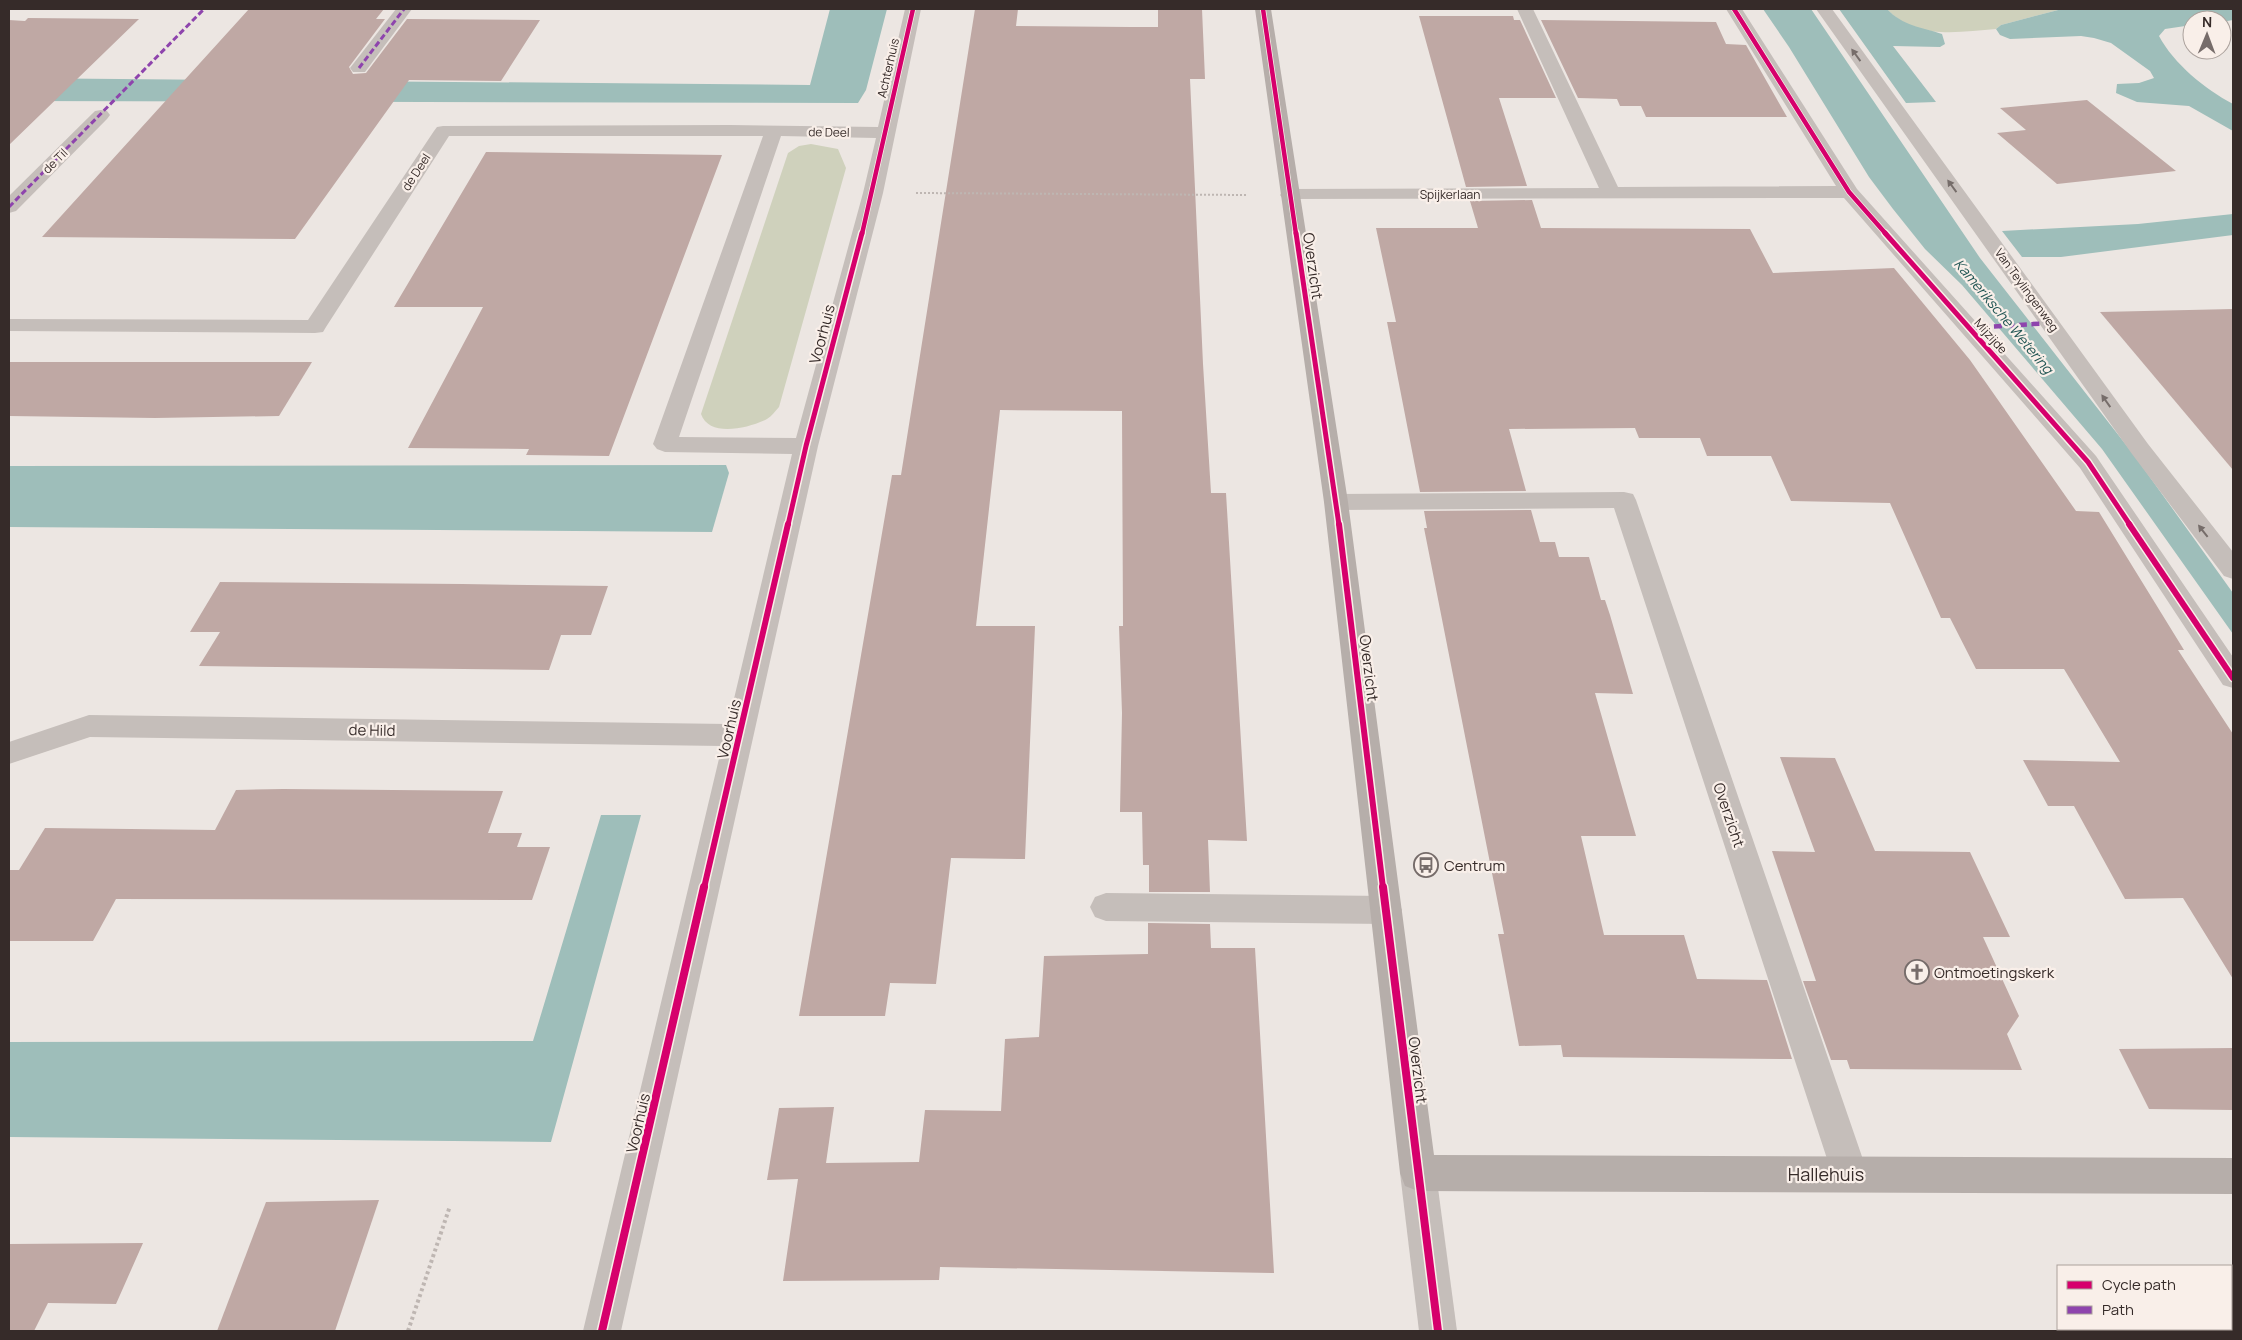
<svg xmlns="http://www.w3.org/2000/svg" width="2242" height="1340" font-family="Manrope,sans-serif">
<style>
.green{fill:#cfd1bc}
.water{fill:#9ebeba}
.building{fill:#bfa8a4}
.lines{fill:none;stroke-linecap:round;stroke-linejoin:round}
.path-far1{stroke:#beb6b2;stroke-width:2;stroke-dasharray:2 2;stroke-linecap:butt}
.path{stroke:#beb6b2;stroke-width:4;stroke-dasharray:3 3;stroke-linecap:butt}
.lane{fill:#c5beba;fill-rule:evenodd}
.street{fill:#c5beba;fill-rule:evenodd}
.secondary{fill:#b6aeaa;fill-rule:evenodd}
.quiet-far1{stroke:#8e44ad;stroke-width:3;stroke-dasharray:6 3;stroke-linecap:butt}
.quiet{stroke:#8e44ad;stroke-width:4.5;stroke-dasharray:8 4.5;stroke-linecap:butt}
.cycleway-far3-casing{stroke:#f9efe9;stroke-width:6}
.cycleway-far2-casing{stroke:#f9efe9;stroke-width:8}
.cycleway-far1-casing{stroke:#f9efe9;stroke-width:9}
.cycleway-casing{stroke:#f9efe9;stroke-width:11}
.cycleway-far3{stroke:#d6006c;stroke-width:4.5}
.cycleway-far2{stroke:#d6006c;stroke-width:5}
.cycleway-far1{stroke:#d6006c;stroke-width:6}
.cycleway{stroke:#d6006c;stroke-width:8}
.oneway{fill:#766d6a}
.labels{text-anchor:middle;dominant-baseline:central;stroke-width:4.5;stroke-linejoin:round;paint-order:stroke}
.far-street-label{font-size:12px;fill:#362b29;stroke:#f9efe9}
.far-water-label{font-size:14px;font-style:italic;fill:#205553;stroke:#f9efe9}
.street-label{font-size:15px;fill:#362b29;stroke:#f9efe9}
.poi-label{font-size:15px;fill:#362b29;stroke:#f9efe9;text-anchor:start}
.near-street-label{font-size:18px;fill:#362b29;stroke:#f9efe9}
</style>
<rect width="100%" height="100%" fill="#ece6e2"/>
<!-- green -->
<g class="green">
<path d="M 1887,9 L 2062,9 L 2001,25 L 1996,29 C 1958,32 1915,40 1887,9 Z"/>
<path d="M 811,144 L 838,149 L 846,168 L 779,407 C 775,411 772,416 767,419 C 749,428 709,438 701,414 L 788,153 L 799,146 Z"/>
</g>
<!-- water -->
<g class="water">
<polygon points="830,9 887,9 866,90 858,103 9,101 9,78 810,85"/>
<polygon points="1763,9 1811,9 1980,258 2134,455 2233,593 2233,634 2102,449 1962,285 1925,249 1893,209 1869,177 1789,47"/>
<path d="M 1839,9 L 1887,9 C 1903,26 1921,27 1942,34 L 1945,44 L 1940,47 L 1893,46 L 1936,102 L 1906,103 Z"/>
<path d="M 2062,9 L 2233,9 L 2233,20 L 2222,22 L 2222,20 L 2192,20 L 2192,25 L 2165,29 L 2159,36 C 2174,64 2205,89 2233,104 L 2233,131 L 2189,106 L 2137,102 L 2116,93 L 2117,84 L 2139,83 L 2154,78 L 2150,71 L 2111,43 L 2094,38 L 2081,36 L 2010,39 L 2000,35 L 1996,29 L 2001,25 Z"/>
<polygon points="2233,214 2233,235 2061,257 2022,257 2002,231 2138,224"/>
<polygon points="726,465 729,473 712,532 9,527 9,466"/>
<polygon points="601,815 641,815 551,1142 9,1137 9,1042 533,1041"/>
</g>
<!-- building -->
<g class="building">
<polygon points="249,9 384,9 376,19 385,19 349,67 353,74 366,73 407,19 540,20 501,81 409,80 295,239 42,237"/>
<polygon points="975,9 1018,9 1016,26 1130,27 1158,27 1158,9 1202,9 1205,79 1190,79 1203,364 1211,493 1226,493 1247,841 1208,840 1210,892 1149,892 1149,865 1143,865 1142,812 1120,812 1122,713 1119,626 1123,626 1122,411 1000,410 976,626 1035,626 1025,859 951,858 936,984 890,983 885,1016 799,1016 892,475 901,475"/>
<polygon points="1419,16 1513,16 1514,20 1520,20 1556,98 1499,98 1527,186 1466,187"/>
<polygon points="28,18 139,19 9,145 9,20 25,21"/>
<polygon points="1541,20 1716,22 1726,44 1746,45 1787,117 1646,117 1641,106 1620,106 1617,99 1578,98"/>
<polygon points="2087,100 2176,171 2057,184 1997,133 2026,130 2000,108"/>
<polygon points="486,152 722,155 609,456 526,455 529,449 408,448 483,307 394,307"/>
<polygon points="1532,200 1541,228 1750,229 1773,273 1894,268 1970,360 2076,511 2099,512 2184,650 2178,650 2233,734 2233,979 2183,898 2125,899 2074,806 2048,806 2023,760 2120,762 2064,669 1976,669 1950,618 1941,618 1890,503 1791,501 1771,456 1707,456 1700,438 1639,438 1635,428 1509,429 1526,491 1420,492 1387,322 1396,322 1376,228 1478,228 1470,201"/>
<polygon points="2233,309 2233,470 2100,312"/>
<polygon points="9,362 312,362 279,416 155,418 9,416"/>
<polygon points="1531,510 1540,542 1555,542 1559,557 1589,557 1601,600 1605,600 1610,615 1633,694 1595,693 1636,836 1581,836 1604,935 1684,935 1697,979 1767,980 1792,1059 1563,1057 1561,1045 1519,1046 1498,934 1504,934 1424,528 1427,528 1424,511"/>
<polygon points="220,582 462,584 608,586 591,635 561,635 549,670 199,666 220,632 190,632"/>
<polygon points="1780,757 1835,758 1875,851 1970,852 2010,937 1983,937 2019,1016 2007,1034 2022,1070 1850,1069 1847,1060 1831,1060 1803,981 1816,981 1772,851 1815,852"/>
<polygon points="283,789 503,791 488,833 522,833 517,847 550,847 532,900 116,899 93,941 9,941 9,870 19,870 45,828 215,830 236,790"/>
<polygon points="1148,923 1210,924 1211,948 1255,948 1274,1273 940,1267 939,1280 783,1281 798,1179 767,1180 779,1108 834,1107 826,1163 919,1162 925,1110 1001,1111 1005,1039 1039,1037 1044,956 1148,954"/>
<polygon points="2233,1048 2233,1110 2149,1109 2119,1049"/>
<polygon points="379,1200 335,1331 217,1331 266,1202"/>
<polygon points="143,1243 116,1304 48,1303 34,1331 9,1331 9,1244"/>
</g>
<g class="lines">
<!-- path-far1 -->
<polyline class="path-far1" points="916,193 1247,195"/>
<!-- path -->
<polyline class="path" points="408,1331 450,1206"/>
<!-- lane -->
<polygon class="lane" points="1106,893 1386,896 1397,900 1402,910 1397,920 1386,924 1106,921 1095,917 1090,907 1095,897"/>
<!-- street -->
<g class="street">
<polygon points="396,9 412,9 365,72 353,72 350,68"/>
<path d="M 905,9 L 921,9 L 883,193 L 818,446 L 621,1331 L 583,1331 L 722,746 L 90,737 L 9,764 L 9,742 L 89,715 L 728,724 L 792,454 L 665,452 L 657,449 L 653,444 L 763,136 L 449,136 L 326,327 L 323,332 L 315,333 L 9,331 L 9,319 L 308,320 L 434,131 L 437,127 L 443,126 L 730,125 L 878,127 ZM 781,136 L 876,138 L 863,193 L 796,438 L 679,437 Z"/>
<polygon points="1517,9 1533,9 1618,187 1836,186 1726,9 1742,9 1857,189 2096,456 2233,657 2233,688 2223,685 2080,468 1844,198 1283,199 1280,195 1283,191 1290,189 1599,188"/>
<polygon points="1816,9 1832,9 2148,444 2233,552 2233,579 2224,576 2132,454"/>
<polygon points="101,110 107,111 110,115 107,119 16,211 9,213 9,196 95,111"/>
<polygon points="1624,492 1633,494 1636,500 1868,1174 1863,1187 1850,1192 1837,1187 1832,1174 1614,508 1336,510 1327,508 1324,502 1327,496 1336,494"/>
<polygon points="1418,1155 1431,1160 1436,1173 1457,1331 1419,1331 1400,1173 1405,1160"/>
</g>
<!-- secondary -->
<polygon class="secondary" points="1255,9 1271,9 1348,502 1434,1155 2233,1158 2233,1194 1418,1191 1405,1186 1400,1173 1324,502"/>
<!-- quiet-far1 -->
<g class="quiet-far1">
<polyline points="359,68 404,9"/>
<polyline points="9,207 204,9"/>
</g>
<!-- quiet -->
<polyline class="quiet" points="1969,328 2050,323"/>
<defs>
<g id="cycleway-far3">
<polyline points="1263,9 1296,234"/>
<polyline points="1734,9 1849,192 1886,234"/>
<polyline points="862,234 913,9"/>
</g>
<g id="cycleway-far2">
<polyline points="1296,233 1339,525"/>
<polyline points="1885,233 2088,462 2130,525"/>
<polyline points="788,525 806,446 862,233"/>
</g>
<g id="cycleway-far1">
<polyline points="1339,524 1383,888"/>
<polyline points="2129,524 2233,678"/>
<polyline points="704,888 788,524"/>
</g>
<g id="cycleway">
<polyline points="1383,887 1438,1331"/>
<polyline points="602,1331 704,887"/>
</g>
</defs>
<!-- cycleway-far3 casing -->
<use href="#cycleway-far3" class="cycleway-far3-casing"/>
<!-- cycleway-far2 casing -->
<use href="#cycleway-far2" class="cycleway-far2-casing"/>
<!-- cycleway-far1 casing -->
<use href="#cycleway-far1" class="cycleway-far1-casing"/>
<!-- cycleway casing -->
<use href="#cycleway" class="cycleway-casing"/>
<!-- cycleway-far3 -->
<use href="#cycleway-far3" class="cycleway-far3"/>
<!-- cycleway-far2 -->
<use href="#cycleway-far2" class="cycleway-far2"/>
<!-- cycleway-far1 -->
<use href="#cycleway-far1" class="cycleway-far1"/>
<!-- cycleway -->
<use href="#cycleway" class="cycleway"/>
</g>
<!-- one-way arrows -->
<defs><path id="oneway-solid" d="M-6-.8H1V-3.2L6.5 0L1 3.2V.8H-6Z" transform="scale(1.25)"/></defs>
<g class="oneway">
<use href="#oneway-solid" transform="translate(1856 55) rotate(-126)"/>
<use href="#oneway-solid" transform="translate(1952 186) rotate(-126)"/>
<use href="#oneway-solid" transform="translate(2106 401) rotate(-125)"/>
<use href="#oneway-solid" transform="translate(2203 531) rotate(-128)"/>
</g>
<!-- icons -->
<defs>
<symbol id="bus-ring" viewBox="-11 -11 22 22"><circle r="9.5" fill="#f9efe9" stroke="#766c6a" stroke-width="1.5"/><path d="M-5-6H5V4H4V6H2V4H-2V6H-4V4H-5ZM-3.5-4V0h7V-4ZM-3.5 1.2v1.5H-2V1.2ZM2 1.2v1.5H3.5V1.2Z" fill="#766c6a"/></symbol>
<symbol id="church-ring" viewBox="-11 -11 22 22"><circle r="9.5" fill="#f9efe9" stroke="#766c6a" stroke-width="1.5"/><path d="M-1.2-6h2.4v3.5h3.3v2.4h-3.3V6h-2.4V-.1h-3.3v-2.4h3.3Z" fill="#766c6a"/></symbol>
</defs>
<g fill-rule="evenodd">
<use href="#bus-ring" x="1412" y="851" width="28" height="28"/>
<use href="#church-ring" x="1903" y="958" width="28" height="28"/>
</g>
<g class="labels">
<!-- far-street labels -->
<g class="far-street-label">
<text transform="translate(888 68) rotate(-77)">Achterhuis</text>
<text transform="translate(829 132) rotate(1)">de Deel</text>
<text transform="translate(55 161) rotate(-45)">de Til</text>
<text transform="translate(416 172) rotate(-57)">de Deel</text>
<text x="1450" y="194">Spijkerlaan</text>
<text transform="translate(2027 290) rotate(54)">Van Teylingenweg</text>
<text transform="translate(1991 336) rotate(48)">Mijzijde</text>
</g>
<!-- far-water labels -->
<g class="far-water-label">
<text transform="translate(2004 316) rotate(50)">Kameriksche Wetering</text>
</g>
<!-- street labels -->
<g class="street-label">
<text transform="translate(1313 266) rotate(82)">Overzicht</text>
<text transform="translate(822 334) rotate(-75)">Voorhuis</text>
<text transform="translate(1369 668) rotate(83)">Overzicht</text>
<text transform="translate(729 729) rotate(-77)">Voorhuis</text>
<text transform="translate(372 730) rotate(1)">de Hild</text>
<text transform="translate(1729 815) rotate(71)">Overzicht</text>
<text transform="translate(1418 1070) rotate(83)">Overzicht</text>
<text transform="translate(638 1123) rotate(-77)">Voorhuis</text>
</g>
<!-- poi labels -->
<g class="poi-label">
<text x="1444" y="865">Centrum</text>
<text x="1934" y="972">Ontmoetingskerk</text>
</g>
<!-- near-street labels -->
<g class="near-street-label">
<text x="1826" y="1174">Hallehuis</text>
</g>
</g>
<!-- border -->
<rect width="2242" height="1340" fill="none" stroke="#362b29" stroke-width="20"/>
<!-- legend -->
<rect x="2057" y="1265" width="175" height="65" fill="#f9efe9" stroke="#aba19c"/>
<rect x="2067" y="1281" width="25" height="8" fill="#d6006c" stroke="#aba19c"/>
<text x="2102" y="1290" font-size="15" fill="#362b29">Cycle path</text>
<rect x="2067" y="1306" width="25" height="8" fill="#8e44ad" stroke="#aba19c"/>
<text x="2102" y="1315" font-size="15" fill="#362b29">Path</text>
<!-- north arrow -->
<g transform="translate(2207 35) rotate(1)"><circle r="24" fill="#f9efe9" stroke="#aba19c"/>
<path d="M0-4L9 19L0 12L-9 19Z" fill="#766c6a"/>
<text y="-8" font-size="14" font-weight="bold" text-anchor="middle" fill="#362b29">N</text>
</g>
</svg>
